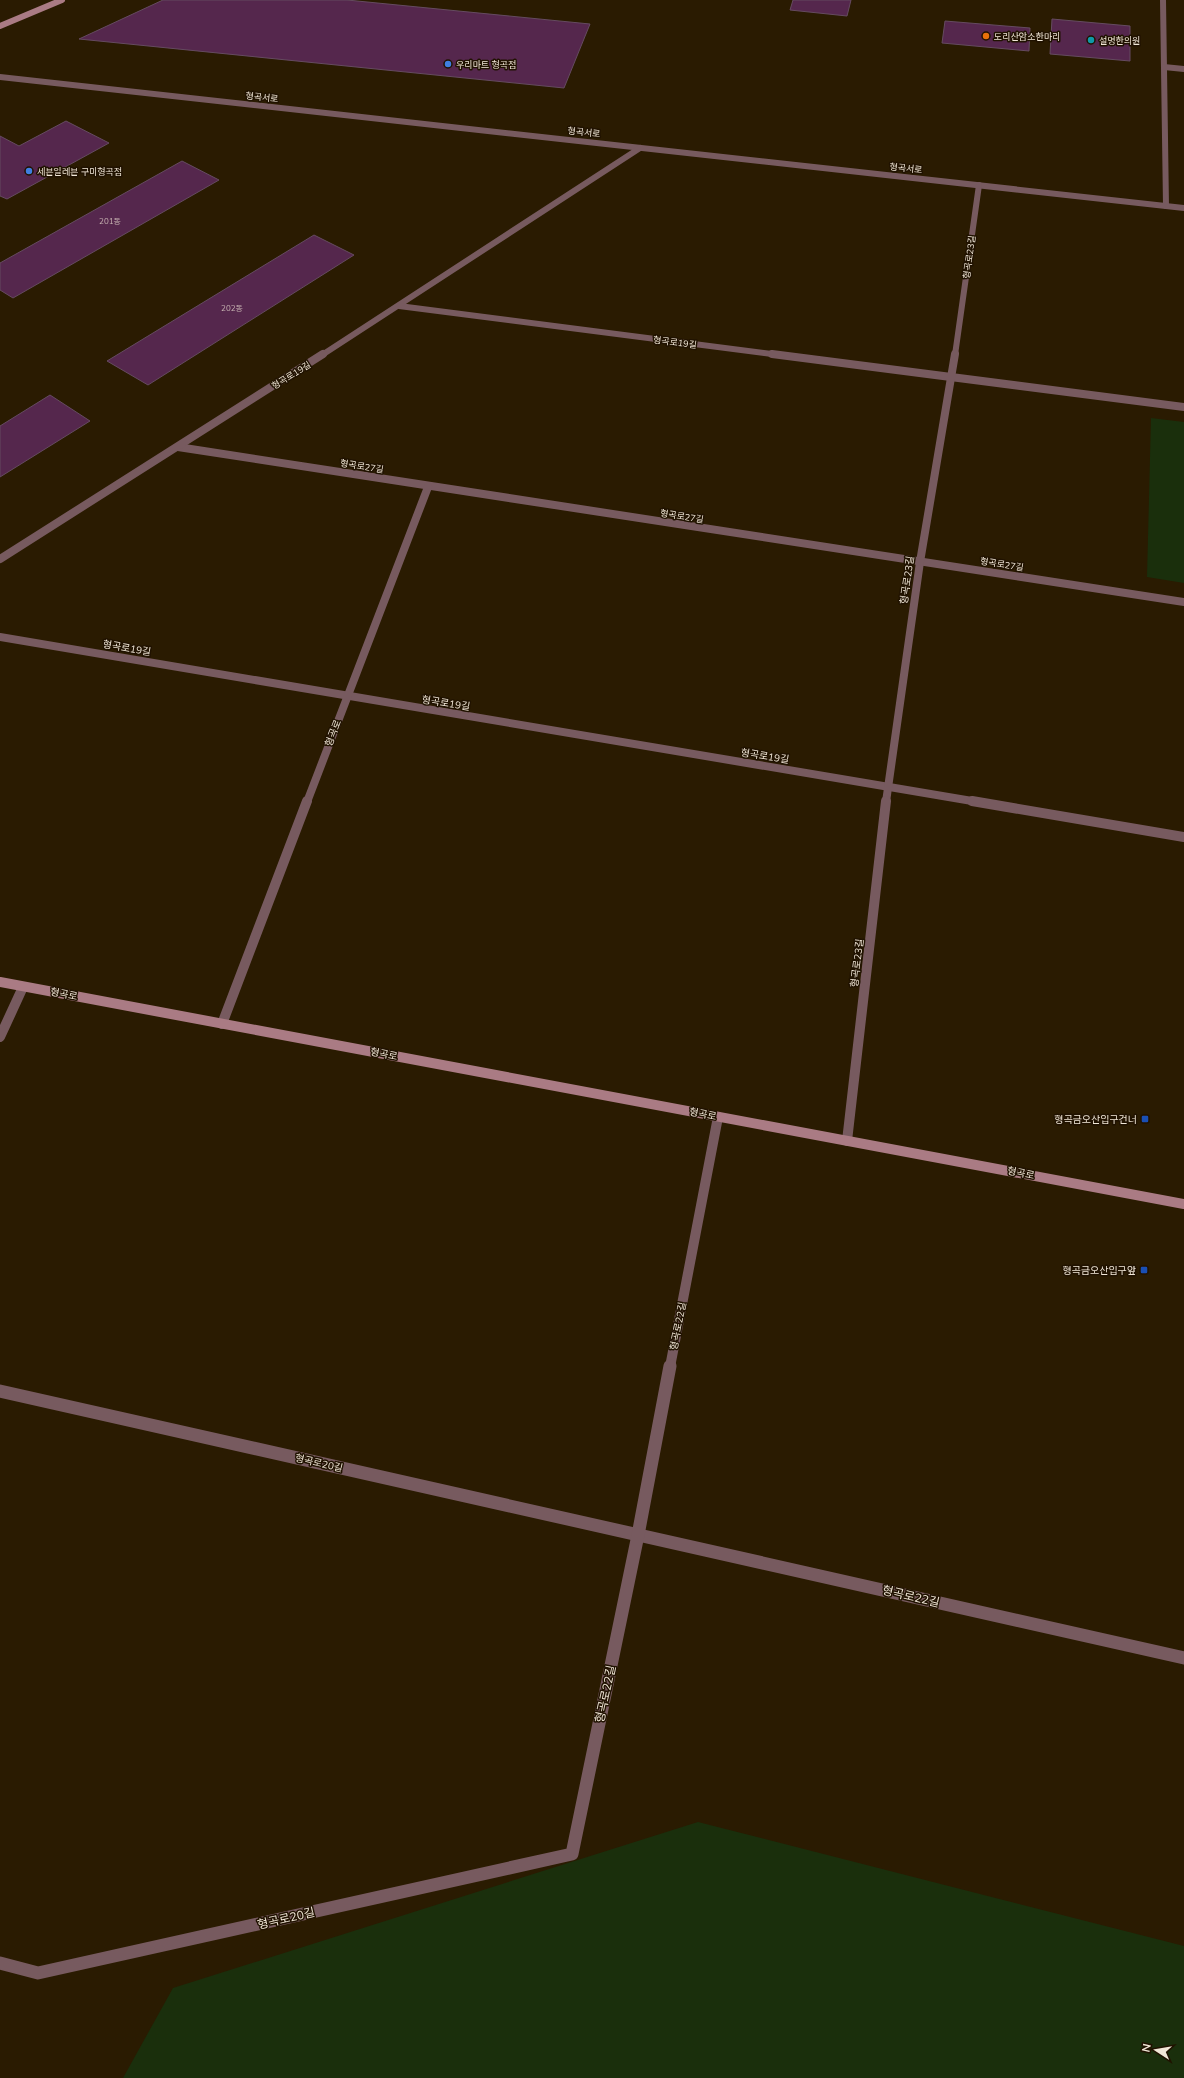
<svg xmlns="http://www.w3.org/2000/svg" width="1184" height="2078" font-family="Mulish,'Noto Sans KR',sans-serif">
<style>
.green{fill:#1a2f0c}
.building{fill:#55274d;stroke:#654b60}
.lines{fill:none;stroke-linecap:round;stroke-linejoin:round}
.street-far3{stroke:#775a5f;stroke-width:6}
.street-far2{stroke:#775a5f;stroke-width:8}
.street-far1{stroke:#775a5f;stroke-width:10}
.street{stroke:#775a5f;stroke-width:13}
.secondary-far1{stroke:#aa7b84;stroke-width:6}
.secondary{stroke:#aa7b84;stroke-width:10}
.food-dot{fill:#e8710a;stroke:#201200;stroke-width:1.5}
.culture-dot{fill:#0f9aa8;stroke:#201200;stroke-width:1.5}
.shop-dot{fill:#3f7fe0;stroke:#201200;stroke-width:1.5}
.transit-dot{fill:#1a4fb4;stroke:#201200;stroke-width:1.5}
.labels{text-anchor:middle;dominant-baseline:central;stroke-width:3;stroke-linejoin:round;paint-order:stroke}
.number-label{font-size:8px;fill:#cab7b4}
.far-poi-label{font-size:9px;fill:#f1e7d7;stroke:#201200;text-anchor:start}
.far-street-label{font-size:9px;fill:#f1e7d7;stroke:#201200}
.street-label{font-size:10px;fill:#f1e7d7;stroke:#201200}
.poi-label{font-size:10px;fill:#f1e7d7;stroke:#201200;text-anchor:end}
.near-street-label{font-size:12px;fill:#f1e7d7;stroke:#201200}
</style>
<rect width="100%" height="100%" fill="#2a1b01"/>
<!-- green -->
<g class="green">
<polygon points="1151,418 1184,422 1184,583 1147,577"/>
<polygon points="698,1822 1184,1946 1184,2078 123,2078 173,1988"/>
</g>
<!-- building -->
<g class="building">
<polygon points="163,0 347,0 590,24 564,88 79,39"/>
<polygon points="793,0 851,0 847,16 790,10"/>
<polygon points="1052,19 1130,26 1130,61 1050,54"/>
<polygon points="945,21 1030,28 1029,51 942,43"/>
<polygon points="66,121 109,143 7,199 0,196 0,136 19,146"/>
<polygon points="182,161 219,180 13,298 0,290 0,263"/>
<polygon points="314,235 354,255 148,385 107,361"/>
<polygon points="50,395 90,421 0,477 0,426"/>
</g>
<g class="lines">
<!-- street-far3 -->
<g class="street-far3">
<polyline points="1163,0 1166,206"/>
<polyline points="1164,67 1184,69"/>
<polyline points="0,77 1184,208"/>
<polyline points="399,306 780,355"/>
<polyline points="322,355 640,148"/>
<polyline points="955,355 979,185"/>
</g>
<!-- street-far2 -->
<g class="street-far2">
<polyline points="772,354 1184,407"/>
<polyline points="178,447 1184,602"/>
<polyline points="0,559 323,354"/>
<polyline points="0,637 978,802"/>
<polyline points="307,802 428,487"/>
<polyline points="886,802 920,562 955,354"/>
</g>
<!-- street-far1 -->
<g class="street-far1">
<polyline points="972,801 1184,837"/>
<polyline points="222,1024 307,801"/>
<polyline points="0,1037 23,987"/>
<polyline points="847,1141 886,801"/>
<polyline points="670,1367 718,1117"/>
</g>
<!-- street -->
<g class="street">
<polyline points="0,1391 1184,1658"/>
<polyline points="0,1963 38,1973 572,1854 638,1535 670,1366"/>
</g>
<!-- secondary-far1 -->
<polyline class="secondary-far1" points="0,26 62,0"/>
<!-- secondary -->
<polyline class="secondary" points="0,982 1184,1204"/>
</g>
<!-- markers -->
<circle class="food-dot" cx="986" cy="36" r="4"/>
<circle class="culture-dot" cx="1091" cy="40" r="4"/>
<g class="shop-dot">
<circle cx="448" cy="64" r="4"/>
<circle cx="29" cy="171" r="4"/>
</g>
<g class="transit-dot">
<rect x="1141" y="1115" width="8" height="8" rx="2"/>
<rect x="1140" y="1266" width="8" height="8" rx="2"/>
</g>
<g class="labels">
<!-- number labels -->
<g class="number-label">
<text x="110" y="221">201동</text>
<text x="232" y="308">202동</text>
</g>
<!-- far-poi labels -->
<g class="far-poi-label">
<text x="994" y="36">도리산암소한마리</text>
<text x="1099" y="40">설명한의원</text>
<text x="456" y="64">우리마트 형곡점</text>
<text x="37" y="171">세븐일레븐 구미형곡점</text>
</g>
<!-- far-street labels -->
<g class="far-street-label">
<text transform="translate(262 97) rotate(6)">형곡서로</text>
<text transform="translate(584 132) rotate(6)">형곡서로</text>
<text transform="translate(906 168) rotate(6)">형곡서로</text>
<text transform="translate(969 257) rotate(-82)">형곡로23길</text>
<text transform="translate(675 342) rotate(7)">형곡로19길</text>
<text transform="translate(291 375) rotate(-32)">형곡로19길</text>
<text transform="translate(362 466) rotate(9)">형곡로27길</text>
<text transform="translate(682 516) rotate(9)">형곡로27길</text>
<text transform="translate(1002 564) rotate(9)">형곡로27길</text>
</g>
<!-- street labels -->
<g class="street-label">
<text transform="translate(907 580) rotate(-82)">형곡로23길</text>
<text transform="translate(127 648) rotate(10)">형곡로19길</text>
<text transform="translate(446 703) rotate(9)">형곡로19길</text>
<text transform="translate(333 733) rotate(-69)">형곡로</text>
<text transform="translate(765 756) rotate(9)">형곡로19길</text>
<text transform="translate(857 963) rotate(-83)">형곡로23길</text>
<text transform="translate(64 994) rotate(11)">형곡로</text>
<text transform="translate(384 1054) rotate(11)">형곡로</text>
<text transform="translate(703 1114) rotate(11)">형곡로</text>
<text transform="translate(1021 1173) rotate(11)">형곡로</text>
<text transform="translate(678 1326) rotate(-79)">형곡로22길</text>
<text transform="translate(319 1463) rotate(13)">형곡로20길</text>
</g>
<!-- poi labels -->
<g class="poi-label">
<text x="1137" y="1119">형곡금오산입구건너</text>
<text x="1136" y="1270">형곡금오산입구앞</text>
</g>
<!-- near-street labels -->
<g class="near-street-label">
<text transform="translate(911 1596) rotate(13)">형곡로22길</text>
<text transform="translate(605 1694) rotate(-78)">형곡로22길</text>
<text transform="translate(286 1918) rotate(-13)">형곡로20길</text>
</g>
</g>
<!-- north arrow -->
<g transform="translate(1156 2050) rotate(282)" stroke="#201200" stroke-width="3" paint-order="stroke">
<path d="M0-3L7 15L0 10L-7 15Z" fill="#f1e7d7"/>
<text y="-6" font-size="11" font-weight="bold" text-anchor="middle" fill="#f1e7d7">N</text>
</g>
</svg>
